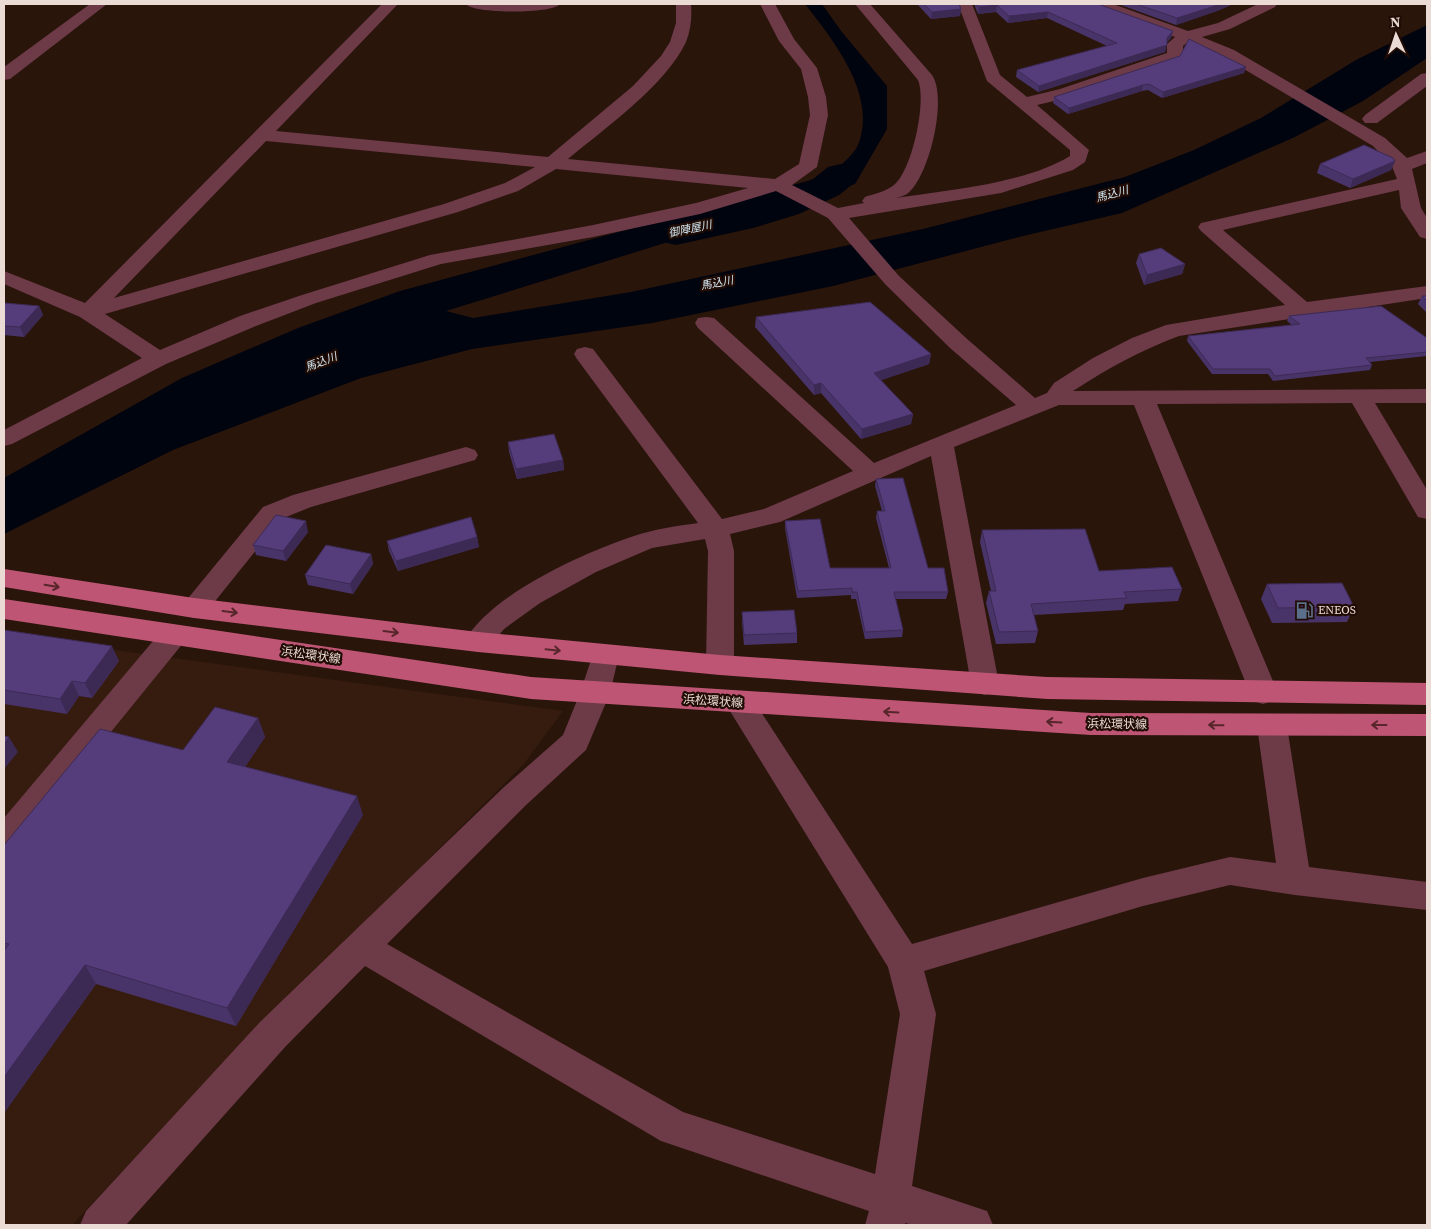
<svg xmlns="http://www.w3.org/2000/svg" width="1431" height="1229" font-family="'Source Serif 4','Noto Sans JP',serif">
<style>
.built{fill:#361b0f}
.water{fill:#00040f}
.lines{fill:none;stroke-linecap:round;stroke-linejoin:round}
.river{fill:#00040f;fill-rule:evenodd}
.street{fill:#6d3a48;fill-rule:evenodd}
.primary{fill:#be5574;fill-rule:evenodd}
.wall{fill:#493469}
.shaded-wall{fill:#3c2a55}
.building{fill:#553c7a;stroke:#3c2a55}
.oneway{stroke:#57262b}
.labels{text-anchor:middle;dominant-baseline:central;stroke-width:4.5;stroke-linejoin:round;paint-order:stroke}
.far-water-label{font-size:11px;font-style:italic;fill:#d3e7f3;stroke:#200c04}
.poi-label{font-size:12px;fill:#eadbd4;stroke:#200c04;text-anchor:start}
.street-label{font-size:12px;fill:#eadbd4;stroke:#200c04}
</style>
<rect width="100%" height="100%" fill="#2a150b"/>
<!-- built -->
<polygon class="built" points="4,635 563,711 523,765 211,1076 72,1225 4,1225"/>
<!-- water -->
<path class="water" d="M 805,4 L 822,4 L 841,31 L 887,86 L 887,129 L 855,184 L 446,311 L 473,318 L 631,292 L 923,229 L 1125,177 L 1194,150 L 1261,118 L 1356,60 L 1427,25 L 1427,58 L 1363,101 L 1295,137 L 1122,213 L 1023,236 L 833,286 L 652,323 L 472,349 L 361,378 L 173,450 L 4,534 L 4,478 L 182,378 L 298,328 L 400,291 L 830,175 C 838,167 854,155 858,145 C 878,95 833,40 805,4 Z"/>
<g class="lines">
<!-- river -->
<polygon class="river" points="841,164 854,167 859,175 854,183 839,195 799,214 753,228 676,245 663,242 657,234 663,226 732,210 773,198 813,179 828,167"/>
<!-- street -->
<g class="street">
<polygon points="90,4 107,4 10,79 4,80 4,67"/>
<path d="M 382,4 L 398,4 L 276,131 L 548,157 L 633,86 L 661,56 L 670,42 L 676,23 L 676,4 L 691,4 C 692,17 691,29 686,42 C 666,85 605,128 568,159 L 775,179 L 799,164 L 810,115 L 808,97 L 801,69 L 779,41 L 760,4 L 775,4 L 794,39 L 817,68 L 826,97 L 828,115 L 817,167 L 792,185 L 838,208 L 864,203 L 862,201 L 865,197 C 874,194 887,191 894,185 C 912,171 927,101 918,80 L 855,4 L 870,4 L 932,75 C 948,98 929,178 907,194 C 904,196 899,197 896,198 C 949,190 1024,184 1070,156 L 1070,150 L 987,81 L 958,4 L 972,4 L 1000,75 L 1027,97 L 1060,89 L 1167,53 L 1167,44 L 1175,37 L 1094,7 L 1092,4 L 1113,4 L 1188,31 L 1218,23 L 1258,4 L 1277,4 L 1275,7 L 1230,29 L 1202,37 L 1234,50 L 1385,138 L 1407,158 L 1427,151 L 1427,163 L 1412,169 L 1421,208 L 1427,218 L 1427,239 L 1420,237 L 1401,208 L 1399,190 L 1223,230 L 1307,302 L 1427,286 L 1427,298 L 1179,336 C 1141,350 1107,369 1073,391 L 1427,389 L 1427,403 L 1375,403 L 1427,490 L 1427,519 L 1418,517 L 1352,403 L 1157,404 L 1278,693 L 1273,701 L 1263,704 L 1253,701 L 1134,405 L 1059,405 L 954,447 L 999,684 L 995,692 L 985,695 L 975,692 L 971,684 L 931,456 L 780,522 L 730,534 L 734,551 L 734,665 L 730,672 L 720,675 L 710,672 L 706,665 L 708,551 L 705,539 L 652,548 L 596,572 L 540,603 L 504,629 L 488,649 L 478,652 L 468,649 L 464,642 C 491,594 583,553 634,536 C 655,529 677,526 698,523 L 577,359 L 574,354 L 577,349 L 585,347 L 593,349 L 722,519 L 764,509 L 853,471 L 698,328 L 695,323 L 698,318 L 706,317 L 714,318 L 874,463 L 1016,405 L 950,348 L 885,284 L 828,218 L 776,191 L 700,214 L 593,237 L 441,264 L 316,303 L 256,326 L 166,364 L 12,444 L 4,446 L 4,430 L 142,358 L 80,317 L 4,284 L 4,271 L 85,303 ZM 1188,42 L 1222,56 L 1373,146 L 1391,164 L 1397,179 L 1201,223 L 1198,227 L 1201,231 L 1285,305 L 1166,325 L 1132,338 L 1093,358 L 1054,383 L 1047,393 L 1035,398 L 966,338 L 899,276 L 849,218 L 1001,193 L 1073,170 L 1085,162 L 1089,150 L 1037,105 L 1071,97 L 1178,60 L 1183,53 L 1183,46 ZM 266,141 L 535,167 L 505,183 L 444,204 L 114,298 ZM 556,169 L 748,188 L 696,203 L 593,225 L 430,255 L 302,295 L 240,316 L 160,350 L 105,314 L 458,212 L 518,191 Z"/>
<path d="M 466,4 L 560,4 C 553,14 473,14 466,4 Z"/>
<polygon points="1427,73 1427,86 1377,123 1365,123 1362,119 1365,115 1421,74"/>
<polygon points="466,447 475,450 478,455 475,460 311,507 281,519 204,615 194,618 184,615 180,608 263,507 293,495"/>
<polygon points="174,625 184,628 188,635 184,642 15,850 4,854 4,818 164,628"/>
<polygon points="605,645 615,648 619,655 610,693 586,750 525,806 387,944 683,1112 875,1174 900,1014 888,967 725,703 730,695 740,692 750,695 912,944 1143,878 1230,857 1276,863 1257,726 1261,718 1272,715 1283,718 1287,726 1309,867 1427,882 1427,910 1295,895 1230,885 1143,906 924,971 936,1014 912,1186 987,1211 993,1225 913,1225 905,1223 905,1225 865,1225 869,1211 661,1141 365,966 286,1046 126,1225 80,1225 86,1211 260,1022 503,788 563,735 580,693 595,648"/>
</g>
<!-- primary -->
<g class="primary">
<polygon points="4,569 194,598 478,632 720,655 1047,677 1427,683 1427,705 1047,699 720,675 478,652 194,618 4,587"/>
<polygon points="4,599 531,677 1091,713 1427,714 1427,736 1091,735 531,699 4,619"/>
</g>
</g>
<!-- wall -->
<g class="wall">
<polygon points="917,4 959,4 961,9 960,16 931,19"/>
<polygon points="974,4 1098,4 1173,31 1171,38 1167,42 1165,52 1038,92 1016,77 1017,70 1107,46 1047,18 1008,23 996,12 978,14"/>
<polygon points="1118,4 1233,4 1217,11 1176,25"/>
<polygon points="1246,67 1244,73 1162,98 1148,90 1142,91 1068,114 1053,103 1054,97"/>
<polygon points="1395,161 1391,170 1350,188 1317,173 1320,164"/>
<polygon points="1139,254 1185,264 1182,274 1144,285 1136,263"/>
<polygon points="1422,296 1427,296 1427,313 1418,304"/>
<polygon points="4,303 39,306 43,315 24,337 4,335"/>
<polygon points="1289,316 1427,338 1427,356 1370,362 1372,365 1370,370 1273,381 1268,374 1212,374 1187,341 1188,336 1292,325 1287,321"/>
<polygon points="756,317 931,354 929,364 881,380 913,414 911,424 861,439 821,393 814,395 755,327"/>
<polygon points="508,442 563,460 564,470 517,479 509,452"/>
<polygon points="876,479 928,568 948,592 946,599 895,599 903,630 902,637 865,639 856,599 851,599 851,595 797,598 785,528 785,521 830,568 889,568 876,518 877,511 882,511 875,486"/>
<polygon points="982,530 1099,571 1182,589 1178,601 1125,604 1123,610 1034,615 1038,631 1035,643 996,644 986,603 989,591 991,591 980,542"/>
<polygon points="308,532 286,561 256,555 253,545"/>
<polygon points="477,537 479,547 398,571 389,551 387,541"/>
<polygon points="371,554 373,564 353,594 308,585 305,575"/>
<polygon points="1267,584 1354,607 1347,622 1272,623 1261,599"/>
<polygon points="742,612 797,633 797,643 744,645 742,622"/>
<polygon points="4,630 119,661 92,698 79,696 67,714 4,704"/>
<polygon points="258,718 265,737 245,767 363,815 236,1026 96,984 4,1113 4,845 183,750"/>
</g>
<!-- shaded-wall -->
<g class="shaded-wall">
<polygon points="895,4 907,4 895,5"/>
<polygon points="1221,4 1233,4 1217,11 1176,25 1177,18"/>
<polygon points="997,5 996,12 978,14 979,7"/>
<polygon points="961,9 960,16 931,19 932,12"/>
<polygon points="1048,12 1047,18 1008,23 1009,16"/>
<polygon points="1173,31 1171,38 1165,44 1167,38"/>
<polygon points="1167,45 1165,52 1038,92 1039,86"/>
<polygon points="1246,67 1244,73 1162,98 1163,92"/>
<polygon points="1143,85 1142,91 1068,114 1069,108"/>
<polygon points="1395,161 1391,170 1350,188 1353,179"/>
<polygon points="1185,264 1182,274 1144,285 1147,275"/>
<polygon points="39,306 43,315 24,337 20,327"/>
<polygon points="931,354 929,364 873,383 874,373"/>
<polygon points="821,383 821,393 814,395 814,385"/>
<polygon points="913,414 911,424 861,439 862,429"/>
<polygon points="563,460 564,470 517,479 516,469"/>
<polygon points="306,521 308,532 286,561 283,551"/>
<polygon points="477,537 479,547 398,571 396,561"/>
<polygon points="371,554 373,564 353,594 350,584"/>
<polygon points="112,646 119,661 92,698 85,683"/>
<polygon points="72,681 79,696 67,714 60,699"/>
<polygon points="258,718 265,737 235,782 227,762"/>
<polygon points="9,737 18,752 4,769 4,744"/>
<polygon points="357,796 363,815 236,1026 227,1008"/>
<polygon points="85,965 96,984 4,1113 4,1077"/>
</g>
<!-- building -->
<g class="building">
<polygon points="924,4 959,4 961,9 932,12"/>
<polygon points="977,4 1098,4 1173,31 1167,38 1167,45 1039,86 1017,70 1117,43 1048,12 1009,16 997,5 979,7"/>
<polygon points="1136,4 1221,4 1177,18"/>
<polygon points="1189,39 1246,67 1163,92 1149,84 1143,85 1069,108 1054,97 1180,56"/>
<polygon points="1364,145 1393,158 1395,161 1353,179 1320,164"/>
<polygon points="1161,248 1185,264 1147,275 1139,254"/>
<polygon points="1422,296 1427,296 1427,301"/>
<polygon points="870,302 931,354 874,373 913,414 862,429 821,383 814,385 756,317"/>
<polygon points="4,303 39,306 20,327 4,326"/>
<polygon points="1381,306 1427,338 1427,352 1366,358 1372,365 1275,376 1270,369 1213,369 1188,336 1300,324 1289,316"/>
<polygon points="554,434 563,460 516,469 508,442"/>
<polygon points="903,478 928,568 944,568 948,592 894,592 903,630 865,632 857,592 852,592 852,588 798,591 785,521 820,519 830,568 891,568 877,511 885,511 876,479"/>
<polygon points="276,515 306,521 283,551 253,545"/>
<polygon points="471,517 477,537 396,561 387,541"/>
<polygon points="1085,529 1099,571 1172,567 1182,589 1124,592 1127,598 1031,604 1038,631 999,632 989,591 996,591 982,530"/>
<polygon points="326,545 371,554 350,584 305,575"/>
<polygon points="1342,583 1354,607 1278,608 1267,584"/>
<polygon points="794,610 797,633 744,635 742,612"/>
<polygon points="4,630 112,646 85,683 72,681 60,699 4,690"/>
<polygon points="215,707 258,718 227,762 357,796 227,1008 85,965 4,1077 4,951 9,944 4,943 4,845 100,729 183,750"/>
<polygon points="4,736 9,737 4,744"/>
</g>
<!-- one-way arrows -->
<defs><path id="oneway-shaft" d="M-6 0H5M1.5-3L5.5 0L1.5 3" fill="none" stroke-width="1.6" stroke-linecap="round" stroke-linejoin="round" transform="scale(1.25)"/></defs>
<g class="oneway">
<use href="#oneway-shaft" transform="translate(52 586) rotate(9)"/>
<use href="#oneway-shaft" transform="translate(230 612) rotate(7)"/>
<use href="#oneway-shaft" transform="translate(391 632) rotate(7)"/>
<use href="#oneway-shaft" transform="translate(553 650) rotate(6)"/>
<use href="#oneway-shaft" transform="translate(891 712) rotate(-177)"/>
<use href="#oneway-shaft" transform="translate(1054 722) rotate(-177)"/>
<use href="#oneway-shaft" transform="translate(1216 725) rotate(-179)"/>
<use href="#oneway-shaft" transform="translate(1379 725) rotate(180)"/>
</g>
<!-- icons -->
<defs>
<symbol id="fuel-bare" viewBox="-9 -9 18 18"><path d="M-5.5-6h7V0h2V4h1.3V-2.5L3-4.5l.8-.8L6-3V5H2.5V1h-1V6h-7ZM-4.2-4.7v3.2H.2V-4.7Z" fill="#5c6f8a" stroke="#200c04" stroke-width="2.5" paint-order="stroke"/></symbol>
</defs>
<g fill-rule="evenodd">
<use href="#fuel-bare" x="1292" y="598" width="25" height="25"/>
</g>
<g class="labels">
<!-- far-water labels -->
<g class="far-water-label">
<text transform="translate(1112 194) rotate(-15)">馬込川</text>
<text transform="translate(690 229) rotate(-12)">御陣屋川</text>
<text transform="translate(717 283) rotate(-11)">馬込川</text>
<text transform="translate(321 362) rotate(-21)">馬込川</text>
</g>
<!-- poi labels -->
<g class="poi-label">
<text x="1318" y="610">ENEOS</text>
</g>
<!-- street labels -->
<g class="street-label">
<text transform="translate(311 655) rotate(8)">浜松環状線</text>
<text transform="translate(713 701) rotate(4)">浜松環状線</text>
<text transform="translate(1117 724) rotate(1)">浜松環状線</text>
</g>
</g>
<!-- border -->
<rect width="1431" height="1229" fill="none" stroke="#eadbd4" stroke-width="10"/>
<!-- north arrow -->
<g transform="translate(1396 35) rotate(357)" stroke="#200c04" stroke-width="4" paint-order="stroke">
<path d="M0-4L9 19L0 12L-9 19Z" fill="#eadbd4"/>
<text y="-8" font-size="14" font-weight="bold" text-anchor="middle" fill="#eadbd4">N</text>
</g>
</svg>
